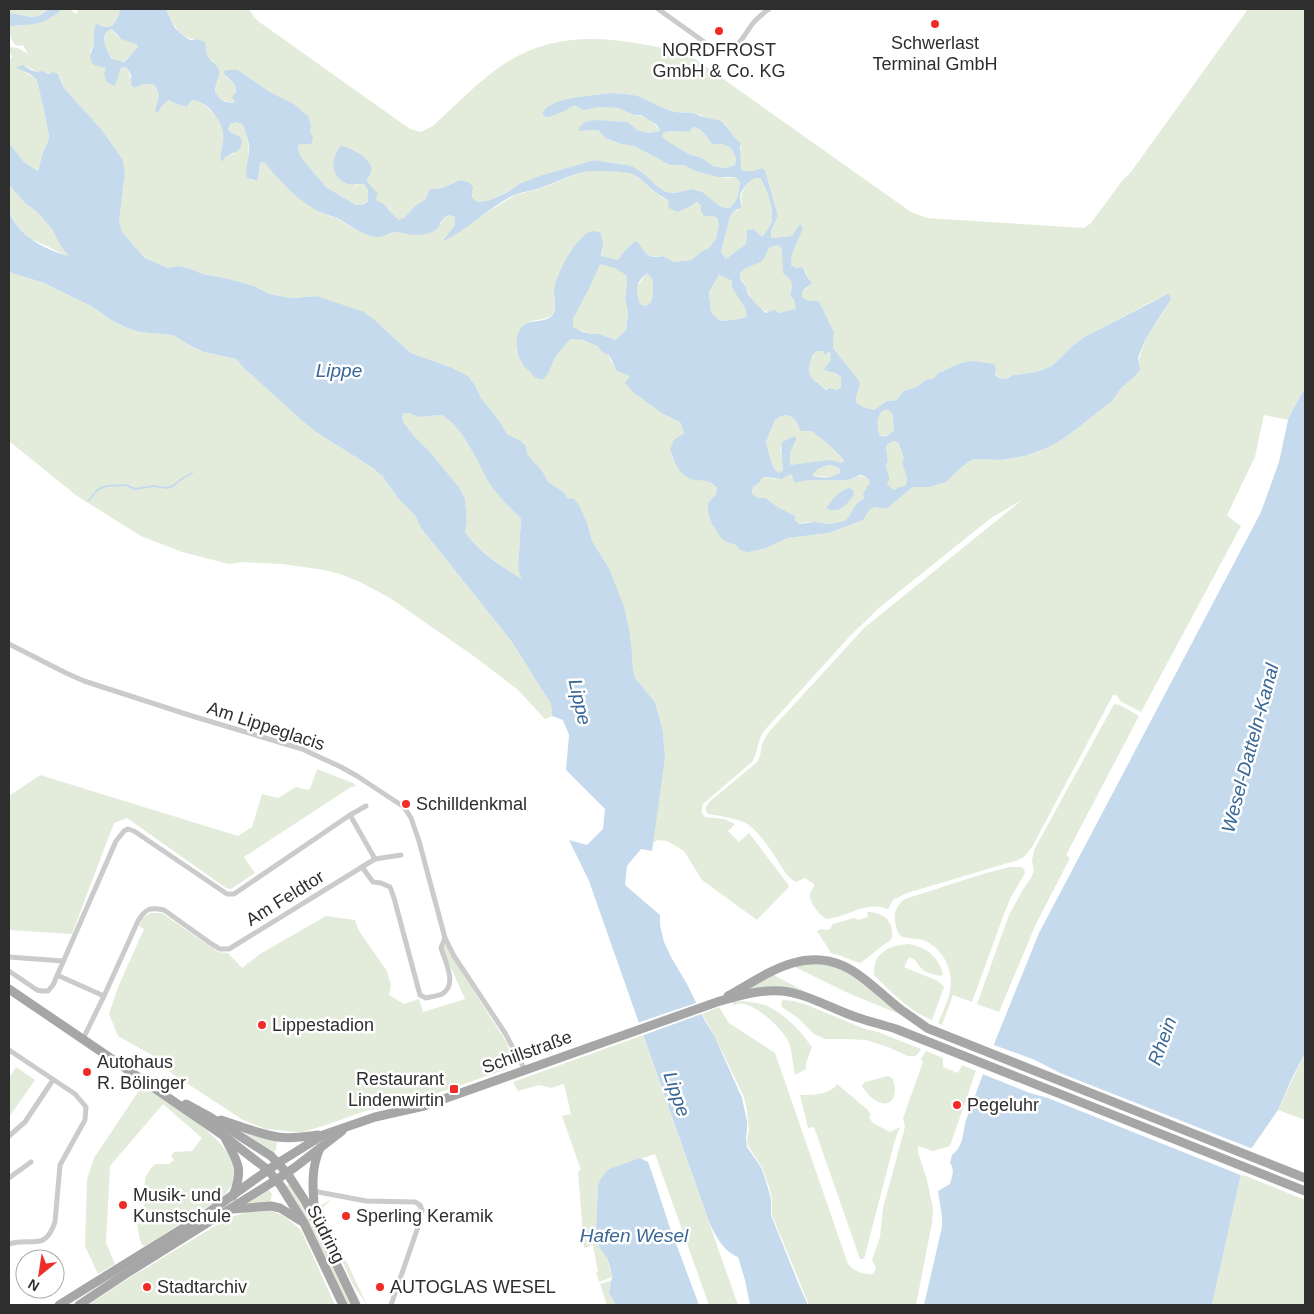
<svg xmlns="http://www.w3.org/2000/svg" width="1314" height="1314" font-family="Arial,sans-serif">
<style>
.green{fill:#e3ecdb}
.water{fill:#c6daed;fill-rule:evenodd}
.pier{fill:#fff}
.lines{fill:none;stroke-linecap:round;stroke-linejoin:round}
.stream{stroke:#c6daed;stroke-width:2}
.minor{stroke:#cbcbcb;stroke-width:5}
.primary{stroke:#a6a6a6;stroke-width:9}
.poi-dot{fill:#ef2c26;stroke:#fff;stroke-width:2}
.labels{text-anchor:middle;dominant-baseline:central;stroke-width:5;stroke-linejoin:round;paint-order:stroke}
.poi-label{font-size:18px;fill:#2e2e2e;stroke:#fff;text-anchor:start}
.street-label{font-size:18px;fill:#2e2e2e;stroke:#fff}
.water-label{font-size:19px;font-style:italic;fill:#386795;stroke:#fff}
</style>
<rect width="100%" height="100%" fill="#fff"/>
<!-- green -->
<g class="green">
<path d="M 9,9 L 48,9 C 35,23 25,14 9,13 Z"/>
<path d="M 62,9 L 73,9 L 72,11 L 76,14 L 79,9 L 121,9 L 117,19 L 112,26 L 105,27 L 100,25 L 94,29 L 94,43 L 90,52 L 94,65 L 105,67 L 117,82 L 117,76 L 121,68 L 126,67 C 130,74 131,81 135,88 C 141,84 148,83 155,85 L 159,95 L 156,108 L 159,112 C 161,106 164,103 169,100 L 174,103 L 187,107 L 192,100 C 199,100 204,104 209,109 C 212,112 218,118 220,121 C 224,127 224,139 223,145 C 221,153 220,154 222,161 L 227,156 L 234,154 L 236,134 L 230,132 L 228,129 L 230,124 L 236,122 L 242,124 C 252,142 248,158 247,178 L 254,181 L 258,179 L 260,163 L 261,162 L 265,163 L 321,213 L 336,218 L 353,228 L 367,234 L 379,237 L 395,232 L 405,234 L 441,224 L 443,219 L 449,215 L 455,216 L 455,225 L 444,239 L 515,195 L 539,189 L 585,171 L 615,171 L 631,173 L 643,181 L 662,198 L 695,202 L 701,205 L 710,216 L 717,217 L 719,225 L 716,238 L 709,248 L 702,251 L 691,260 L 674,262 L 663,256 C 648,259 645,251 633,244 L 623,253 L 618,261 L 601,257 L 603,248 L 554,291 C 556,315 556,318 531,321 L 516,348 L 522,363 L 534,377 L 548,374 L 556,356 L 570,338 C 578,340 588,340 595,344 C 601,347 603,352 609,355 L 611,362 L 630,376 L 651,404 L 663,414 L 680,422 L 684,433 L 675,440 L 670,449 L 672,458 L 694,480 C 703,480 711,480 717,488 L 716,494 L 708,503 L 726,542 L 736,545 L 739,549 L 745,552 L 749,552 L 764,549 L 788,538 L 829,533 L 863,520 L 869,509 L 875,507 L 886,509 L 913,487 L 930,487 L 946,482 L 963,466 L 973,459 L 1000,460 L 1025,456 L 1049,447 L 1063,439 L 1083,424 L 1113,400 L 1121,388 L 1133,378 L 1145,340 L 1165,309 L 1170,295 L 1167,295 L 1149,303 L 1084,337 L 1071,347 L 1052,366 L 1036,372 L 1014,375 L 1006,379 L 999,378 L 995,374 L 996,368 L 950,368 L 944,370 L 938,373 L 934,378 L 926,380 L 916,387 L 905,391 L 897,400 L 887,401 L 874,410 L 863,407 L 856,404 C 855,394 860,391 860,382 L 833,348 L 834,332 L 819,301 L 809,301 L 802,297 L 802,291 L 807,288 L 808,280 L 806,272 L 796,268 L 791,265 L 793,236 L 771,238 L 771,231 L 778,216 L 765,170 L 749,172 L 741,170 L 740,155 L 741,147 L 725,124 L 694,113 L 674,112 L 659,106 L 638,96 L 627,94 L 610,93 L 571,98 L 556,102 L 547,107 L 567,110 C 573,103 577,109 584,109 C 597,108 611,104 624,109 C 627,111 631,114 634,115 C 637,116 640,115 642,116 C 649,118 656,124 660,131 L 649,133 L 637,130 L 628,122 L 612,121 L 580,131 L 598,130 L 605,138 L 621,144 L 634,146 L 670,165 L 684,165 L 695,171 L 727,178 L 735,177 L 740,182 C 739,193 738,200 730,208 L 721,207 L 691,189 L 675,193 L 666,192 L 657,186 L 643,173 L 632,166 L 594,160 L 539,176 L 519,184 L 508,192 L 490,200 L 478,202 L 472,198 C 473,191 473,187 469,182 L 460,180 L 442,188 L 430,189 L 426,200 L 416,205 L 404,218 L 399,221 L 393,216 L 389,209 L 375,200 C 375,187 369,189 367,179 L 371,172 L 366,159 L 348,148 L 354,185 L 364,184 L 368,190 L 368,200 L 363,205 L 356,205 L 326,187 L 304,161 L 299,153 L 298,147 L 300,144 L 309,144 L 313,137 L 294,104 L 270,92 L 238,70 L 225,76 L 235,85 L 236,102 C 227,103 215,99 215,89 C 215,86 217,84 218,81 C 218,75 214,67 213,61 L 209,59 L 197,39 C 179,40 173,22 166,9 L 249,9 L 254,17 L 258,21 L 410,129 L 421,132 L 433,126 C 451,109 469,91 489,75 C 551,24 617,37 688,54 L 911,212 L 927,218 L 1084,228 L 1091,223 L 1122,181 L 1131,172 L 1248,9 L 1305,9 L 1305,388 L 1293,409 L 1288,420 L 1264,415 L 1255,457 L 1227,515 L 1230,518 L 1241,526 L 1141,712 L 1120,701 L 1118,697 L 1116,695 L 1113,695 L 1032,847 L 1024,857 L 1018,860 L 907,893 L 893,900 L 888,909 C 866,900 848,917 826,919 C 820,915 810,904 810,896 C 810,892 812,888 815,885 L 805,878 L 796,882 C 785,876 781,865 774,855 C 769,847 755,828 746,823 C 735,818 720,816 708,814 L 705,809 L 709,802 L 757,762 L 760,756 L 762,744 L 768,733 L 864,628 L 1022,500 L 991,518 L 880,607 L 850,636 L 764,731 C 757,741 758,753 752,762 L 703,804 C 701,809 701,813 705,817 L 724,819 L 735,824 L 728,831 L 739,842 L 749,833 L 787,883 L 789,887 L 757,920 L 702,880 L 684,851 L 667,841 L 657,840 L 652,844 L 665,758 L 663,731 L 655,702 L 635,678 L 633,670 L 632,653 L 616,587 L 609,568 L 592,541 L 588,525 L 570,499 L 565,497 L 564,492 L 548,482 L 543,472 L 527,454 L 521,441 L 507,434 L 500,422 L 481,398 L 475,385 L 468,376 L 450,367 L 411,353 L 404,347 L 376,321 L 317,296 L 291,298 L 269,294 L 254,286 L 229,279 L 203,274 L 188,268 L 178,266 L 168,268 L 145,258 L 122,232 L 118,220 L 125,172 L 123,160 L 102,130 L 64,88 L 60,77 L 45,72 L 37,72 L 26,66 L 26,73 C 28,75 34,76 36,79 C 38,82 49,132 49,137 C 48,143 45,147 43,152 C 41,158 40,165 38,171 L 24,162 L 9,143 L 9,61 L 12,56 L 9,53 L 9,47 L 18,48 L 28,54 L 23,45 L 17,46 C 11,42 9,33 9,26 L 20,26 L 52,18 Z"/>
<path d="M 112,29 L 118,37 L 136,44 L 138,47 L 123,62 C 119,61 115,61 112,58 C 104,50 100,33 112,29 Z"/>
<path d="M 693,127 C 703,129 707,137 712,144 L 722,144 L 731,148 L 736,158 L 735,165 L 726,168 L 713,166 L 702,158 L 689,154 L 667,141 L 662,136 L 664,132 L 677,131 L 688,132 Z"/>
<path d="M 755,178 L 760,178 C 767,187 775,213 771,224 C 769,228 765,233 762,237 L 754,229 L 747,230 L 746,244 L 726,259 L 721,252 L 730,217 L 733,212 L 738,210 L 742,203 C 739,193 746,183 755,178 Z"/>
<polygon points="9,185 25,203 37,212 52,229 70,257 31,239 20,229 9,212"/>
<path d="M 778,245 L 782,250 L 792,284 L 790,295 L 794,300 L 797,309 C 769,316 759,315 746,288 C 744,282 741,280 740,274 L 744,269 L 763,261 L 769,248 Z"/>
<polygon points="600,263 616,268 626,275 627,281 625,299 628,313 626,330 615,340 600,334 592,334 573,328 573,319 590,287"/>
<polygon points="9,272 44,283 91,306 113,321 127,328 139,332 173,335 191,346 204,352 236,359 244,368 300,419 316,432 373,468 383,477 398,498 416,517 421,528 512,642 551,704 552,716 545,719 517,689 475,657 390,598 360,582 340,574 324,570 282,564 243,562 229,564 182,552 141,536 77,496 9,441"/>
<polygon points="647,273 653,279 653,295 651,302 646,306 640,304 636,292 636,287"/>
<polygon points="719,275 732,281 732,288 745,308 747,317 739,319 720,321 711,312 709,292"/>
<path d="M 818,350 L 823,351 L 825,356 L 828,352 C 834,358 829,362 825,368 L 841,377 L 841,388 C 829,393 825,389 816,381 C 807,374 806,370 811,360 C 813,356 813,353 818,350 Z"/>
<path d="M 884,410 L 889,410 L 892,413 L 894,430 C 889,435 886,437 879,435 C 878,426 875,417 884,410 Z"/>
<path d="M 404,413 L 409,413 L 418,417 L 442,415 C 466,431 476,460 491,484 C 499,497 510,508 521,519 L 518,569 L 523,580 C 502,566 479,552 464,531 L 467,521 L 465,499 L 459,487 L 430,452 L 414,436 L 403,422 L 402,417 Z"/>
<path d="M 787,415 C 798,419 796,422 801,431 C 804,431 807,430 810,431 C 818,433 839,453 844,461 L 841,463 L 790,465 L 790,453 L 795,436 L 790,439 L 780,449 L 783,463 L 783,470 L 779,473 L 775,470 L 771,461 L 766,442 L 775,420 L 779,417 Z"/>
<path d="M 893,441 L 898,442 L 904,458 L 902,463 C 906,472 909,477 905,486 L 894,490 L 889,487 L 887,484 L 889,476 L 886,466 L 888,460 L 886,446 Z"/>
<path d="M 828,465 L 835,466 L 840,469 L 840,471 L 834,477 L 813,476 C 813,468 822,467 828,465 Z"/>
<path d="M 791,474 L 795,482 C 810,477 829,482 844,480 C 847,479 850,480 853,479 C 857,477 855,475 860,476 C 864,476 868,479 870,482 L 862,500 L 858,502 L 854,507 L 848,518 L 844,521 L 830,524 L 808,522 L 798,524 L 795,520 L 795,516 L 776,506 L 766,498 L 758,498 L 752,495 L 753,487 L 759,483 L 763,477 C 769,477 777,480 784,478 C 786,477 788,475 791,474 Z"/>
<polygon points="1114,704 1120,705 1139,716 1066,855 1070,858 1036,924 999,1012 977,1004 1009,915 1022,891 1032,876 1034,871 1032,861 1034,850"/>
<polygon points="317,769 353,783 356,786 351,787 244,857 255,873 231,889 226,888 127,818 114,823 72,934 9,930 9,796 40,775 238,836 252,827 262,794 278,798 296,787 308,790 310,789"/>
<path d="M 1010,867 L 1021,867 L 1024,869 L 1025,873 L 1011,897 L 1004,914 L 972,1002 L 953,995 L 942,1025 L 938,1023 C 942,1013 948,1002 950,991 C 954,970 943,948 923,940 C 917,938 906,939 901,936 C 898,934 897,930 896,926 C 893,915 895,906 905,899 L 986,873 Z"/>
<path d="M 867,912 C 879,912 891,917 892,931 C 892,934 893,936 891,939 C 890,942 885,943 882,946 C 874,952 868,958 860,963 C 850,960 841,955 831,953 L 817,931 L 821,929 L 826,930 L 830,929 L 833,924 L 854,918 L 858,920 L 868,917 Z"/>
<polygon points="150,913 162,913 218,952 228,953 242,968 260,954 326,916 355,920 359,931 387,971 391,985 389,995 404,1004 419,999 423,1012 465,999 442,948 447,945 452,957 507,1043 512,1057 507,1069 415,1101 365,1111 326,1125 303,1132 296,1132 266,1129 243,1120 165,1069 168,1064 118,1036 109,1014 118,987 144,929 139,926 143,918"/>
<path d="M 909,944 C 926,947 939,957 943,974 L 941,976 C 935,975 925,973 921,968 C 916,962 918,961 909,957 L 904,967 L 938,981 L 944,987 L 932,1020 C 909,1011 891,992 874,975 C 873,952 890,945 909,944 Z"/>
<polygon points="817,963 848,970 911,1019 848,993 793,966"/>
<polygon points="772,974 815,997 742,993"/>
<polygon points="783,1000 794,1001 807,1005 865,1029 878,1032 921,1049 918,1054 915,1056 908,1056 888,1047 866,1040 846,1039 825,1039 814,1034 798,1018 782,1007 781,1002"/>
<path d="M 741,1001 C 749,1002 758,1003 765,1005 C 784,1013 800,1030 812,1047 L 806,1063 L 806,1069 L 795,1075 C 793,1066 792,1051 789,1043 C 783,1029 760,1008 745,1004 C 741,1003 737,1004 733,1005 L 733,1002 Z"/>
<path d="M 719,1007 L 729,1023 L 775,1053 L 848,1264 C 854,1271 863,1275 873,1274 L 876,1268 L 872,1260 L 880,1237 L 883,1208 L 905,1127 L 903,1118 L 923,1062 L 921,1059 L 926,1051 L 943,1058 L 943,1067 L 958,1073 L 962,1065 L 976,1071 L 950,1146 L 933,1151 L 918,1146 L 918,1152 L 927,1180 L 933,1208 L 932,1223 L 916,1305 L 809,1305 L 772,1215 L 772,1199 L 769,1187 L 762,1167 L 748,1146 L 747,1139 L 749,1130 L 747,1111 L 744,1097 L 714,1035 L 702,1014 Z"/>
<polygon points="643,1035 738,1305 709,1305 655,1154 609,1169 598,1186 596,1227 599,1247 607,1258 612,1277 599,1282 596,1272 598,1272 593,1245 584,1248 578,1171 581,1170 562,1116 571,1114 564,1084 551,1088 539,1085 518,1091 513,1082"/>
<polygon points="1305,1053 1305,1120 1278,1110 1292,1080"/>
<polygon points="16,1067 35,1080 9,1117 9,1078"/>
<path d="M 888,1076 L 892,1078 C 898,1089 895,1109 879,1102 C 872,1100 867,1093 863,1088 L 862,1086 L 865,1082 Z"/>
<path d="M 837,1084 L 868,1110 L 871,1115 L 869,1118 L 873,1123 L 890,1132 L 900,1127 L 895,1140 L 864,1259 L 860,1259 L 814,1127 L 808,1128 L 800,1095 C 812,1095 830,1095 837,1084 Z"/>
<path d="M 142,1086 C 167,1102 243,1144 234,1179 C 232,1187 227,1192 221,1198 L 145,1246 L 142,1245 L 140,1240 L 137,1224 L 143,1223 L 145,1178 L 151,1168 L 156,1164 L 169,1164 L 174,1160 L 171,1156 L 174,1152 L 192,1151 L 202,1138 L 163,1104 L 110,1166 L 106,1243 L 115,1264 L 98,1274 L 85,1246 L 87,1179 L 94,1158 Z"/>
<polygon points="241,1130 277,1140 276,1150 273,1153"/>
<polygon points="1241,1174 1305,1200 1305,1305 1212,1305"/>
<polygon points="289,1184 314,1227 352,1305 346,1305 285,1187"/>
<polygon points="268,1189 272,1194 270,1204 247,1204"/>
<polygon points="330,1200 330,1201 322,1208 327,1224 343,1254 367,1305 353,1285 337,1249 325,1224 320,1206"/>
<path d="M 268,1210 C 283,1214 292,1221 302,1232 L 335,1305 L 88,1305 L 132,1276 L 153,1264 L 159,1260 L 230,1217 L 251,1211 Z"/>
<polygon points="612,1280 609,1293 616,1305 607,1305 600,1284"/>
</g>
<!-- water -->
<g class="water">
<path d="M 48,9 L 62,9 C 47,25 29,25 9,26 L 9,13 C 24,14 35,23 48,9 Z"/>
<path d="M 121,9 L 166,9 L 175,28 L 184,36 L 190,40 L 197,39 L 205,42 C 207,47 205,54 209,58 C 213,63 217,64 219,71 C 220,78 215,84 215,91 C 219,100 226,104 235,102 L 232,97 L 236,92 L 235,85 L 225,75 L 224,71 L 230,70 L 238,70 L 270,92 L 294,104 L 308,116 L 311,125 L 310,131 L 313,137 L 312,143 L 309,144 L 300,144 L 298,147 L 299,153 L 304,161 L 326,187 L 356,205 L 363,205 L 368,201 L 368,190 L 364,184 C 359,184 353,185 348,184 C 330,178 330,158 341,146 C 351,148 375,159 371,172 C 371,173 368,179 367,179 L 368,183 L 378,194 L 375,200 C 387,203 390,214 399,220 L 404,218 L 416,205 L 425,200 L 430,189 L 442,188 L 460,180 L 469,182 L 473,187 L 472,198 L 478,202 L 490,200 L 508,192 L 519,184 L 539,176 L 594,160 L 632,166 L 643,173 L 657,186 L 666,192 L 675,193 L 691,189 L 702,192 L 721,207 L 730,208 C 738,200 739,193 740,182 L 735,177 L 718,177 L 695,171 L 684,165 L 670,165 L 634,146 L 621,144 L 605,138 L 598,130 L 579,131 L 580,127 L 585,122 L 596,120 L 628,122 L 637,130 L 649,133 L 660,131 L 657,125 L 648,119 L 641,115 L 634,115 L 619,108 L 601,107 L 583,110 L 575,106 L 570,107 L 567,110 L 549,117 L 544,116 L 542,113 L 547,107 L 556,102 L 571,98 L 610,93 L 627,94 L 638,96 L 659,106 L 674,112 L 694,113 L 700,116 L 721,121 L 727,127 L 734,137 L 740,143 L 741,170 C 748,172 755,172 761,168 L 765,170 L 778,216 L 771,231 L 771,238 L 792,236 L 800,224 L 803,228 L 792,254 L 791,265 L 796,268 L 802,267 C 806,272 807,279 812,283 L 802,291 L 802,297 L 809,301 L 819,301 L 834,332 L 833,348 L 860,382 C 860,391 855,394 856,403 L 863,407 L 874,410 L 887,401 L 897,400 L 904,391 L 916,387 L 926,380 L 934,378 L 938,373 L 961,363 L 973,361 L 994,364 L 996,368 L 995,375 L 999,378 L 1006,379 L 1014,375 L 1036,372 L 1052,366 L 1071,347 L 1084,337 L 1162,297 L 1167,294 L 1170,295 L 1171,299 L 1145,340 L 1138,358 L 1140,370 L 1133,378 L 1121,388 L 1113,400 L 1083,424 L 1063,439 L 1049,447 L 1025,456 L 1000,460 L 973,459 L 963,466 L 946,482 L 930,487 L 913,487 L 886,509 L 875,507 L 870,509 L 863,520 L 829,533 L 788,538 L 764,549 L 749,552 L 745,552 L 739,549 L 736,545 L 726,542 L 721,538 L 712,524 L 708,512 L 708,503 L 716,494 L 717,488 C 708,476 697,484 687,477 C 678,472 672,458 670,449 L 674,440 L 684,433 L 680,422 L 663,414 L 633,392 L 625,383 L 630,376 L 617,371 L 609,355 L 602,352 L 598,346 L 583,340 L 570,339 L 556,356 L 548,374 L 542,380 C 539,379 537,378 534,377 C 533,376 530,372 529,371 C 527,369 523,366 522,363 C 515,352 514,336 522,327 C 530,318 547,324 553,314 C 557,307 554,299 554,291 C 555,276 576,235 592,231 C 595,231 598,232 600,232 C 604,241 603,247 601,256 L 618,260 L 623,253 L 635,241 L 638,242 C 645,254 649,259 663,256 L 674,262 L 691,260 L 702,251 L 709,248 L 716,238 L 719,225 L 717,217 L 710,216 L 704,216 L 701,211 L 701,205 L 696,202 L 689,207 L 677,212 L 669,208 L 668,203 L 669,200 C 654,195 646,180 632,174 C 626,171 589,170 583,172 C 568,176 555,183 540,188 C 532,191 522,192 514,195 C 489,207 469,229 444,241 L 444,239 L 455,225 L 455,217 L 449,215 C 448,215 444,218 443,219 C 440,223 439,228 434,231 C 422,238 408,234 396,232 C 390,232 384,237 378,237 C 365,237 348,224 337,218 C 332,216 327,215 322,213 C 308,207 290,192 280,180 C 275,175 270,169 265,163 L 261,162 L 260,163 L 258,179 L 256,181 L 247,178 C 245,169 248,161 249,153 C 250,143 246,132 242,124 L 236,122 L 230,124 L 228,129 L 230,132 C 237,135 245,137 241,146 C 240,149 238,151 235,152 C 229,156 226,155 222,162 C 219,156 221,153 222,147 C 226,130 220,120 209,108 C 204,104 198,100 192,100 L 187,107 L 174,103 L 169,100 C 164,103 161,106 159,112 L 157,113 L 155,111 L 159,95 L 155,85 C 148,83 141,84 135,88 L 131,85 L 131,75 L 126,67 L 121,68 C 118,74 118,81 114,86 L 107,82 L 104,74 L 106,68 L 94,65 C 86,54 93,53 94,41 C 94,35 93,30 96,24 L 105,27 L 112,26 L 117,19 ZM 112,29 L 121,39 L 136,44 L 138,47 L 124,62 L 112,59 C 106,50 98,34 112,29 ZM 693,127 C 703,129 707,137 712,144 L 722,144 L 731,148 L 736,158 L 735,165 L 726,168 L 713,166 L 702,158 L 689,154 L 667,141 L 662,136 L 664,132 L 677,131 L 689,132 ZM 755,178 L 760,178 C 767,187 775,213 771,224 C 769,228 765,233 762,237 L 754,229 L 747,230 L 746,244 L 726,259 L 721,252 L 730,217 L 733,212 L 741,207 C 741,204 741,201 740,198 C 740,190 748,182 755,178 ZM 778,245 L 782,250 L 783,273 C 793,281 793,283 790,295 L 794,300 L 796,309 L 778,313 L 776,310 L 773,310 L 766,313 L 759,307 L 748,294 L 746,287 L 741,280 L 740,274 L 744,269 L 763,261 L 769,248 ZM 600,264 L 615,268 L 626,275 L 627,281 L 625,299 L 628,313 L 626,330 L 615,340 L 600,334 L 592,334 L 583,332 L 573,327 L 573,319 L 590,287 ZM 647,273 L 653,280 L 653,295 L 651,302 L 646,306 L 640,304 C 635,288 635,284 647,273 ZM 719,275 L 732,281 L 732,288 L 745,308 L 747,317 L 739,319 L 720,321 L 711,312 L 709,292 ZM 818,351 L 823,351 L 825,356 L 828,352 L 830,353 C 832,364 828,361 824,370 L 835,373 L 841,377 L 841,388 L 836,390 L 829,388 L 827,390 L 825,389 C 814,379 804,376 811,360 C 813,355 813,353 818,351 ZM 884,410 L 888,410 L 892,413 L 894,430 C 889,435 886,438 879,435 C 878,426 875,417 884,410 ZM 787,415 C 798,419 796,422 801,431 C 803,431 808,431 810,431 C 817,433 840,454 844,461 L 841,463 L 830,460 L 790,465 L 790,453 L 796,439 L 795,436 L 782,442 C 780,452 783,461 783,470 L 779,473 L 775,470 L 771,461 L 766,442 L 775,420 L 779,417 ZM 893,441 L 898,442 L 904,458 L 902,463 C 905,472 909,477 905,486 L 899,487 L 894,490 L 887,484 L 889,480 L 889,476 L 886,466 L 888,460 L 886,446 ZM 828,465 L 835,466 L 840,469 L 840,472 C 833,479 822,478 813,476 L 813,474 C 817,468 822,467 828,465 ZM 791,474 L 795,483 C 810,477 827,482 842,480 C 845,480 851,480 854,478 C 858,476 856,475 861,475 C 865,476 868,479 870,482 L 863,494 L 864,497 L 862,500 L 858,502 L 854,507 L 848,518 L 844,521 L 830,524 L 814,522 L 799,524 L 795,520 L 795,516 L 776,506 L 766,498 L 758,498 L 752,494 L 753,487 L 759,483 L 763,477 L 766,477 L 782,479 Z"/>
<path d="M 23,65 L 31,70 L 37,72 L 42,71 L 49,74 L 53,72 L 58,74 L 64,88 L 102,130 L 123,160 L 125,172 L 119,220 L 122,232 L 145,258 L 168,268 L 178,266 L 188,268 L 203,274 L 229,279 L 254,286 L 269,294 L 291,298 L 317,296 L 364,312 L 376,321 L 404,347 L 411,353 L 450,367 L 468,376 L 475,385 L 481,398 L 500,422 L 507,434 L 521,441 L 526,446 L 527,454 L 543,472 L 548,482 L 564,492 L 567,498 L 570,499 L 573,498 L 578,503 L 588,525 L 592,541 L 609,568 L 624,607 L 629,629 L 632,653 L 633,670 L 635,678 L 655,702 L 663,731 L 665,758 L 652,851 L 641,849 L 627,866 L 625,885 L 660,915 L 660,925 L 664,942 L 671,957 L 687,984 L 705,1021 L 714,1035 L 742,1098 L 747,1121 L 747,1130 L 746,1138 L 747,1147 L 761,1167 L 765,1178 L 771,1199 L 771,1215 L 799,1285 L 808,1305 L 750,1305 L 745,1280 L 738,1257 C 724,1252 715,1235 709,1222 L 589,881 L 569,840 L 587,845 L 603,829 L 605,809 L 566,770 L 569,735 L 563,720 L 552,716 L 551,704 L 512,642 L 421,528 L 416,517 L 398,498 L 383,477 L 373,468 L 316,432 L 300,419 L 244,368 L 236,359 L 204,352 L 191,346 L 173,335 L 139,332 L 127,328 L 113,321 L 91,306 L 44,283 L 9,272 L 9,212 C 12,218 16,224 20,229 C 32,243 53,252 69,256 L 61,246 L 52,229 L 37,212 L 25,203 L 9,185 L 9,143 L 24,162 L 38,171 C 40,165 41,158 43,152 C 45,147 48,143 49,137 C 49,132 38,82 36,79 C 32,74 21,70 16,67 ZM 404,413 L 409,413 L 418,417 L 442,415 C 466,431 476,460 490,484 C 499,497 510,508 521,519 L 518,569 L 522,579 C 501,566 479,552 465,532 L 467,521 L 465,499 L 459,487 L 430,452 L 414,436 L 403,422 L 402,417 Z"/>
<path d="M 1305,388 L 1305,1053 L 1291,1080 L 1278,1110 L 1251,1149 L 1241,1174 L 1212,1305 L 924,1305 L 942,1227 L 942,1217 L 938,1191 L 950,1184 C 952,1177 955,1169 950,1163 L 952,1155 C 962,1148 963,1135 965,1123 L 994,1044 L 1039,933 L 1261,512 L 1279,462 L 1288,420 L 1293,409 Z"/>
<path d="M 849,488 L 853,490 L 854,495 C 847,504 839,515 826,508 C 832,500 839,491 849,488 Z"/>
<polygon points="640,1158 648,1162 652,1173 668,1222 699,1305 616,1305 609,1293 612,1277 610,1267 607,1258 599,1247 596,1227 598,1186 601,1178 609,1169"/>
</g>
<!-- pier -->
<g class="pier">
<polygon points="699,1002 704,1013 641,1036 637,1023"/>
<polygon points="991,1044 1035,1060 1060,1073 1253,1149 1243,1176 1048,1098 1030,1093 980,1073"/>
</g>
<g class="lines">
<!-- stream -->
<polyline class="stream" points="89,500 97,490 106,486 126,485 135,489 154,486 166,488 173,486 180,480 192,473"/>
<!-- minor -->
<g class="minor">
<path d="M 658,9 L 710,46 C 735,61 741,38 754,22 C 759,17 764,12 769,9"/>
<polyline points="9,644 66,673 84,681 192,716 302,749 341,767 357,776 404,807 411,818 419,841 445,938 454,956 505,1033 525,1070"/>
<polyline points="350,815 375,859"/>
<polyline points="362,867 375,859 401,855"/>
<polyline points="9,957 63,961"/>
<polyline points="9,971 37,990 42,991 48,991 53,985 116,841 124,831 128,829 134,831 227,894 234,894 350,815 366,806"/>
<polyline points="57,975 104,996"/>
<path d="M 83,1039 L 104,996 L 138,921 C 146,908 150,907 164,910 L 213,945 L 220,949 L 229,949 L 362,867 L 373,882 L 381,883 L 390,887 L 394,898 L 420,995 L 426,998 C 431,997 437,996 442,994 C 458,985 445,961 441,948 L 445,938"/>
<path d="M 9,1050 L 75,1094 L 86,1107 L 85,1120 L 60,1165 L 55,1222 C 45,1252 32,1237 9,1244"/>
<polyline points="9,1136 25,1122 53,1080"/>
<polyline points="9,1178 31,1162"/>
<polyline points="313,1191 366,1201 415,1202 420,1205 422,1210 418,1227 391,1305"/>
</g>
<!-- primary -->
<g class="primary">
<polyline points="9,989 109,1057 224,1136 268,1170 281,1186 304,1223 343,1305"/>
<path d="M 728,996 C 748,985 771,969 793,963 C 841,949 865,981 899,1008 C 908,1015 918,1021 927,1028 L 1305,1178"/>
<polyline points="186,1104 210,1117 271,1156 287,1173 305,1201 316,1221 356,1305"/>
<path d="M 221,1120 C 240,1126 259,1134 278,1137 C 291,1139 304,1137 318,1135"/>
<path d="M 225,1138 C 238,1163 244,1168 233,1196"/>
<polyline points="233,1209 271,1206 280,1208 301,1221"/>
<path d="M 315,1216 C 313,1193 310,1170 320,1148"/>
<path d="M 59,1305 L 209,1212 L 278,1163 L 323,1135 L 375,1117 L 424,1106 L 717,1002 C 738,996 760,989 782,991 C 809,994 833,1010 859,1018 C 871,1022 884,1025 896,1029 L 1305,1191"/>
<polyline points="79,1305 124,1275 276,1180 294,1168 342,1131"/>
</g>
</g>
<!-- markers -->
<g class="poi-dot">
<circle cx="935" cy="24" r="5"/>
<circle cx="719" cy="31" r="5"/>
<circle cx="406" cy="804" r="5"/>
<circle cx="262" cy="1025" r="5"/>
<circle cx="87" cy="1072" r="5"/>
<rect x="449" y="1084" width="10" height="10" rx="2.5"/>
<circle cx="957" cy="1105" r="5"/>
<circle cx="123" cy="1205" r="5"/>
<circle cx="346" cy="1216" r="5"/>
<circle cx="147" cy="1287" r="5"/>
<circle cx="380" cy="1287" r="5"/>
</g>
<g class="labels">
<!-- poi labels -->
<g class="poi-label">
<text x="935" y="43" text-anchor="middle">Schwerlast<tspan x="935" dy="21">Terminal GmbH</tspan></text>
<text x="719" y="50" text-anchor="middle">NORDFROST<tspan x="719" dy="21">GmbH &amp; Co. KG</tspan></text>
<text x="416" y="804">Schilldenkmal</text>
<text x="272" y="1025">Lippestadion</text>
<text x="97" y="1062">Autohaus<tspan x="97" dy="21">R. Bölinger</tspan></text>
<text x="444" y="1079" text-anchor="end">Restaurant<tspan x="444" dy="21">Lindenwirtin</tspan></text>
<text x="967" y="1105">Pegeluhr</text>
<text x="133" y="1195">Musik- und<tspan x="133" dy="21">Kunstschule</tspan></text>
<text x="356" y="1216">Sperling Keramik</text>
<text x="157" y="1287">Stadtarchiv</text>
<text x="390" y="1287">AUTOGLAS WESEL</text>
</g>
<!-- street labels -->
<g class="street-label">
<text transform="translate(266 726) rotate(18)">Am Lippeglacis</text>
<text transform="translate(285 898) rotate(-32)">Am Feldtor</text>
<text transform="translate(527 1052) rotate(-20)">Schillstraße</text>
<text transform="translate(326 1234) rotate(63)">Südring</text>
</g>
<!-- water labels -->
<g class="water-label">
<text x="339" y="370">Lippe</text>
<text transform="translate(580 702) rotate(77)">Lippe</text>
<text transform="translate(1250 748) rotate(-75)">Wesel-Datteln-Kanal</text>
<text transform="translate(1162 1041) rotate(-70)">Rhein</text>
<text transform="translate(677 1094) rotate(71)">Lippe</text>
<text x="634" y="1235">Hafen Wesel</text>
</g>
</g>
<!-- border -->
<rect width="1314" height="1314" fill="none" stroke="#2e2e2e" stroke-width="20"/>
<!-- north arrow -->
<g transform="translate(40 1274) rotate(210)"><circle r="24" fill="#ffffff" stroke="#ababab"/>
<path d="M0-4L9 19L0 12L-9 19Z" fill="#ef2c26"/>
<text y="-8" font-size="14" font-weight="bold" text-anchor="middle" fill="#2e2e2e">N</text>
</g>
</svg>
